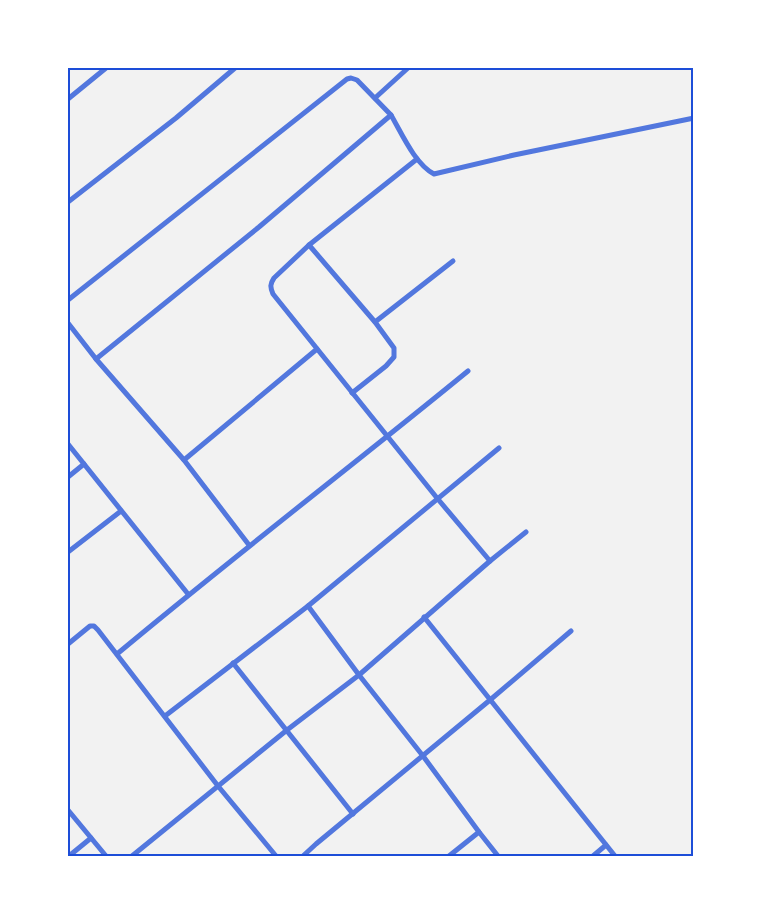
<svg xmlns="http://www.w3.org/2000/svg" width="761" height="924" font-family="'Zilla Slab',serif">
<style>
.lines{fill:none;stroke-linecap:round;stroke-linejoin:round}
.minor{stroke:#5277de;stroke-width:5}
.neatline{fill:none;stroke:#1d4ed8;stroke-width:2}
</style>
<rect width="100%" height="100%" fill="#f2f2f2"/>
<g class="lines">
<!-- minor -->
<g class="minor">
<polyline points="375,98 408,68"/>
<polyline points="68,99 106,68"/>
<path d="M 391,115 C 402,134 415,164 434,174 L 514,155 L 694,118"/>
<path d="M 417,159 L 309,245 L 274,278 C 270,284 270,287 273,294 L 437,498 L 490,561"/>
<polyline points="68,202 176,118 235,68"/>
<polyline points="309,245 375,322 394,348 394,357 386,366 352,393"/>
<polyline points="68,300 347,79 351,78 357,80 391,115 259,227 96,359"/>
<polyline points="375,322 453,261"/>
<polyline points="68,323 96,359 184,460 249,545"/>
<polyline points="68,444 188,594"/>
<polyline points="184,460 317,349"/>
<polyline points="68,477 84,464"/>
<polyline points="68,552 121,511"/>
<polyline points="308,606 359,675 423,756 479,832 498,856"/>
<polyline points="424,617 615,856"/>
<polyline points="68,644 90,626 94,626 98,630 218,786 276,856"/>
<path d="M 117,654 C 233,557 352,466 468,371"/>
<polyline points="233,663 353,814"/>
<polyline points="165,716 308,606 499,448"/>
<polyline points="68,810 106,856"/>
<polyline points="69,856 91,838"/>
<polyline points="132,856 287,730 359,675 490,561 526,532"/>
<polyline points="303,856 316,844 490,700 571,631"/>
<polyline points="449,856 479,832"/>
<polyline points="593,856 606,845"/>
</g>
</g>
<!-- border -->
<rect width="761" height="924" fill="none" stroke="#ffffff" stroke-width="138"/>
<rect x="69" y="69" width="623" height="786" class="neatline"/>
</svg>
